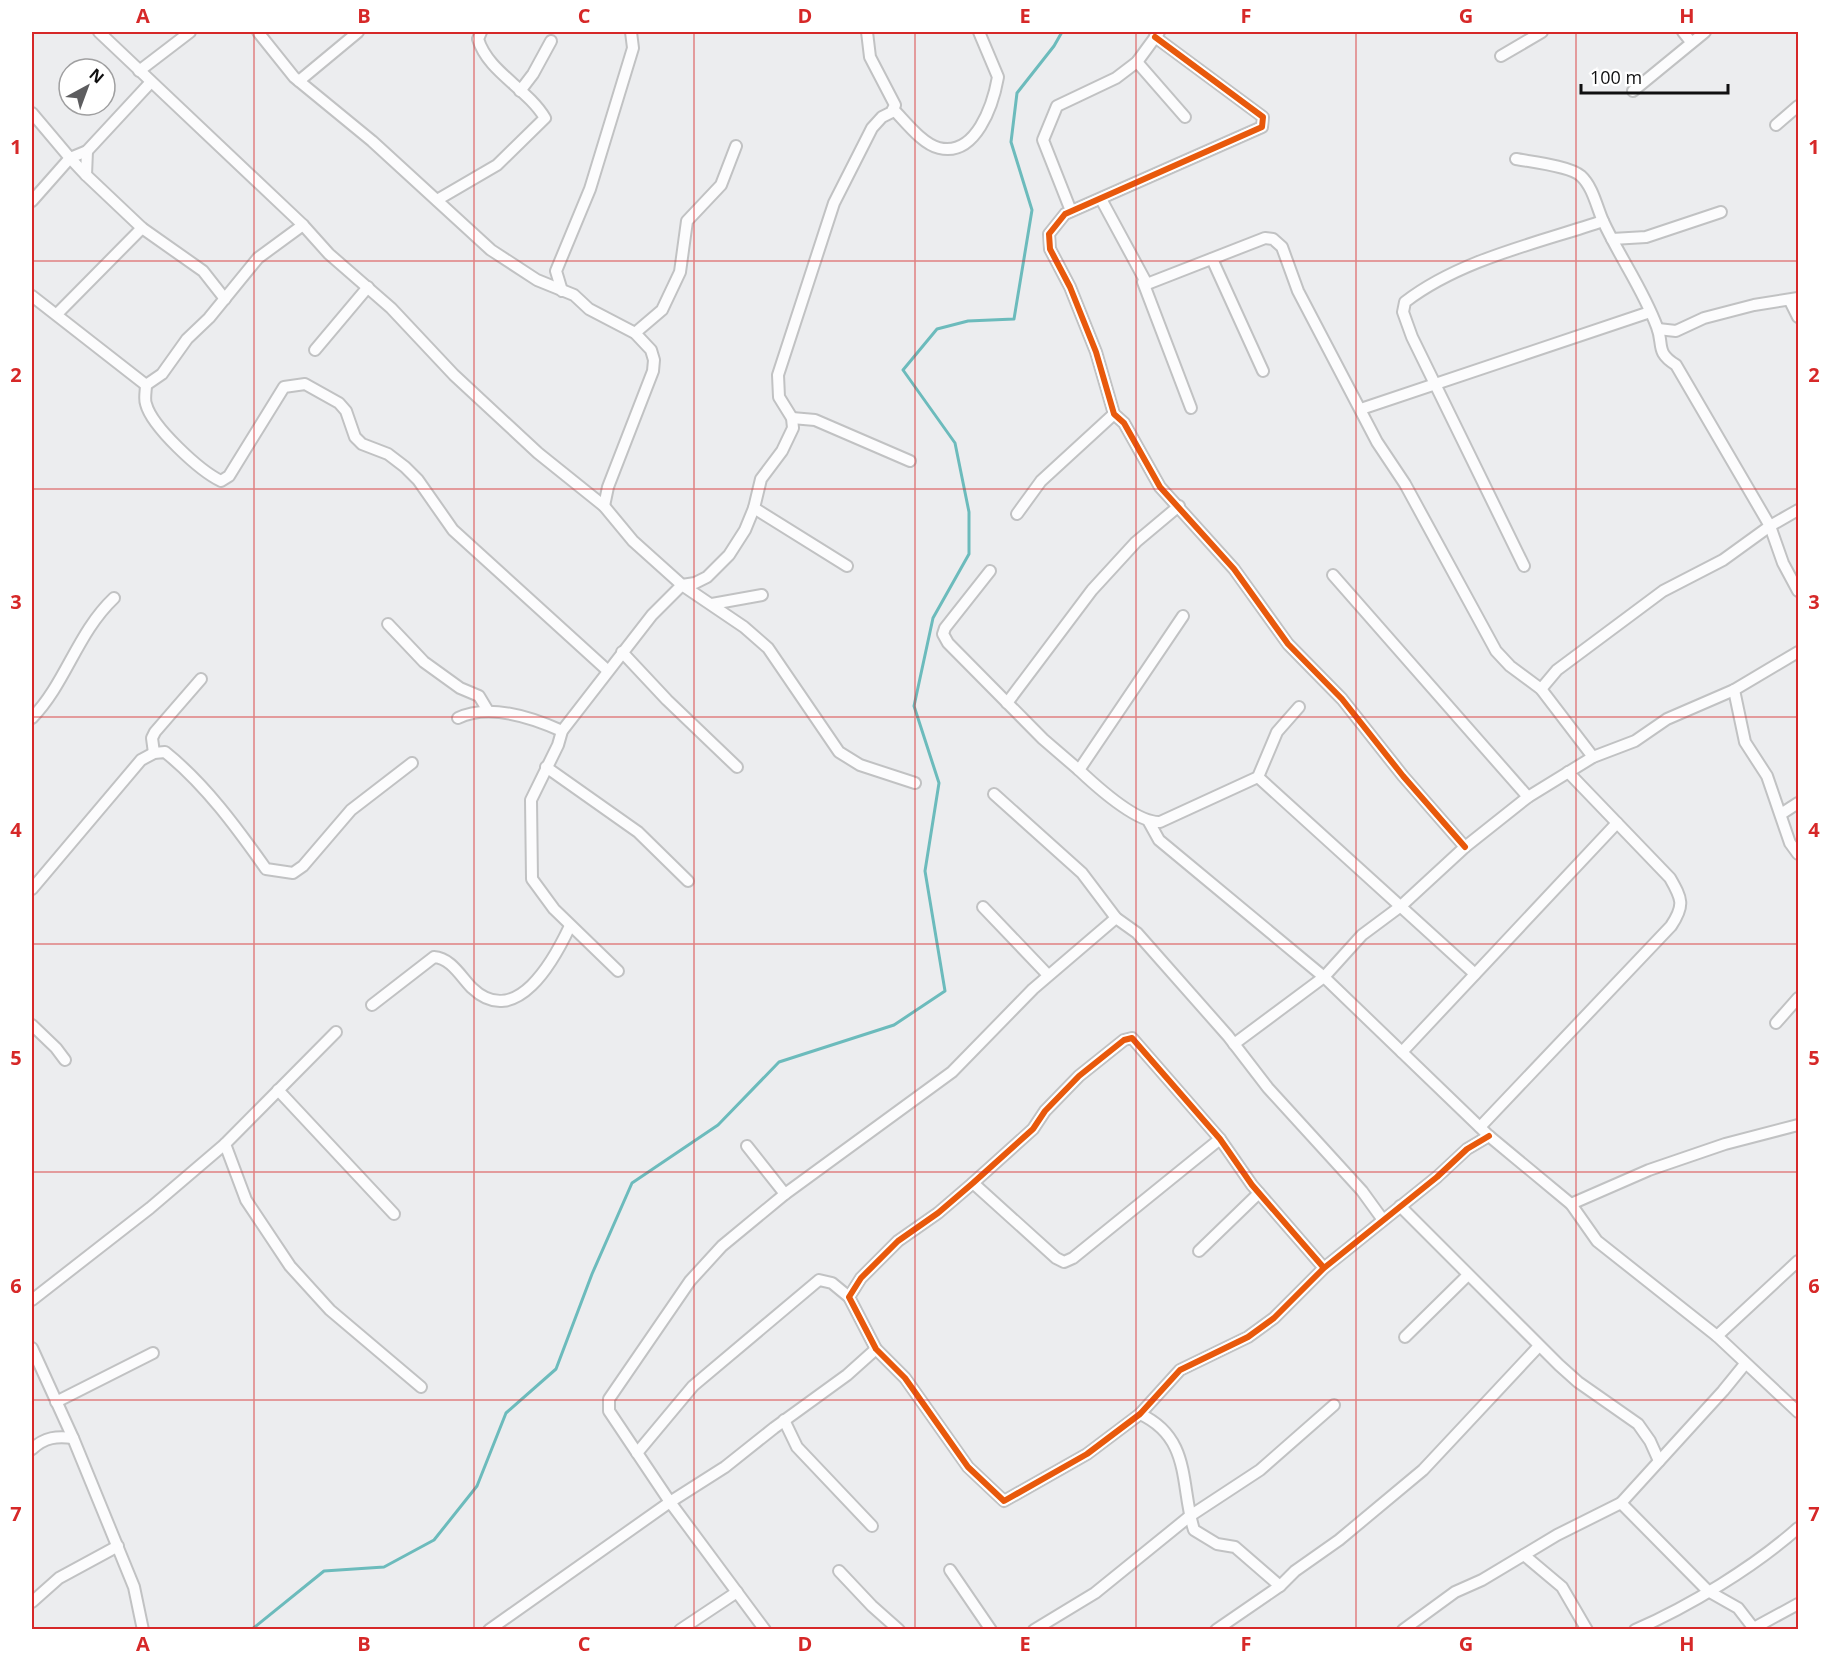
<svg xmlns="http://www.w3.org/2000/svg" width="1830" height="1661" font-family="'Open Sans',sans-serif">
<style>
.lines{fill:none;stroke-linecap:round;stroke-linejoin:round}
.stream{stroke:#6cbbbc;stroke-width:3}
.street-casing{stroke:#c1c2c3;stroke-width:14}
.street{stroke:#fcfcfd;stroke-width:10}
.cycleway-casing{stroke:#fff;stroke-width:10}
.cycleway{stroke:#e8590c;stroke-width:6}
.grid{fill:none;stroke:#d62828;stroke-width:1.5;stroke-opacity:0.55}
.neatline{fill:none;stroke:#d62828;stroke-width:2}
.grid-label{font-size:20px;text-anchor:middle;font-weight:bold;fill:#d62828}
</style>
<rect width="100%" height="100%" fill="#ecedef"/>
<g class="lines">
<!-- stream -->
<polyline class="stream" points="251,1630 324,1571 384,1567 434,1540 477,1486 506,1413 556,1369 592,1274 632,1183 718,1125 779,1062 894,1025 945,991 925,871 939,783 914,706 933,618 969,554 969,512 955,443 903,370 937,329 968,321 1014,319 1032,210 1011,142 1017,93 1054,46 1062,32"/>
<defs>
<g id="street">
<polyline points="99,32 303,225 329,254 391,308 454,375 538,453 604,506 633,541 682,585 744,627 768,648 839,752 860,765 915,783"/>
<polyline points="258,32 294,77 372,141 491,250 537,280 574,295 589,309 635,333 651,350 654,360 653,371 608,487 604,506"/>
<polyline points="1683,32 1691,42"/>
<polyline points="1155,37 1263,117 1262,127 1065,214 1049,234 1050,249 1070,287 1096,352 1114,414 1124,423 1160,487 1234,569 1288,644 1342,699 1403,776 1465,847"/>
<polyline points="1501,56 1542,32"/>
<polyline points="1137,62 1185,117"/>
<polyline points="139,71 190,32"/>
<polyline points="299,81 358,32"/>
<polyline points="520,91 533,74 551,41"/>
<polyline points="1633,91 1705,32"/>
<path d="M 893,109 C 905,121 922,144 939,148 C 976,157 993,105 998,77 L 979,32"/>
<polyline points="32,113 70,158 87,151 151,82"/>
<polyline points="1776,125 1798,106"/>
<polyline points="87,151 86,175 142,228 203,271 225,299"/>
<path d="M 1516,159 C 1532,162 1570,166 1581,176 C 1593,187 1597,208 1603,221 C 1620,258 1643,289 1657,327 C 1664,345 1655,352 1676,365 L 1770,526 L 1783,563 L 1798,591"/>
<polyline points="1101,199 1147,284 1265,238 1273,239 1282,247 1298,291 1377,442 1405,484 1496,651 1510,666 1541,689 1593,757"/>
<path d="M 437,200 L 497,165 L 545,118 C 527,88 488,72 478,39 L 481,32"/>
<polyline points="32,201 70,158 86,175"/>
<polyline points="1071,211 1043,140 1057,106 1116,78 1137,62 1159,32"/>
<polyline points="1612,239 1646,237 1721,212"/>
<polyline points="1212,259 1263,371"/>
<polyline points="1143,282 1191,408"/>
<polyline points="562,291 556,271 590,189 633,48 631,32"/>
<polyline points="32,296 146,385 162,374 187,339 209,318 258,258 303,225"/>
<polyline points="1790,301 1798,317"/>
<polyline points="57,314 142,228"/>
<polyline points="1658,329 1676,331 1704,318 1754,305 1798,298"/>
<polyline points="635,333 662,310 680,272 687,221 721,185 736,146"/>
<polyline points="315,350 368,287"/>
<path d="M 146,385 C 146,391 144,399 146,404 C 152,427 200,471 221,481 L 229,476 L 284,387 L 305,384 L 339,403 L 346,411 L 355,437 L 362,444 L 388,454 L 405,467 L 418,480 L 453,530 L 607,670"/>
<polyline points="1361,409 1650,312"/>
<polyline points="792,418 815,420 910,461"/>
<polyline points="754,508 847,566"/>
<polyline points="1017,514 1041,481 1114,414"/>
<path d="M 1524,566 L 1412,337 L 1403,312 L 1405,302 C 1461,259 1538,243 1603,221"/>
<polyline points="990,571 945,628 943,634 948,643 1043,739 1079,770"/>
<polyline points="1333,575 1528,797"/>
<polyline points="712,604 762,595"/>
<path d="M 1183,616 L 1079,770 C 1097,787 1137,823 1160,822 L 1258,777 L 1277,732 L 1299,707"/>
<polyline points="388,624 424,662 460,688 479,696 488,711"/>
<polyline points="622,652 667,700 737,767"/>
<polyline points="1541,689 1557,670 1663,591 1723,560 1770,526 1798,510"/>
<polyline points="1734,690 1745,742 1767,776 1790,843 1798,854"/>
<polyline points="1007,703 1092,590 1136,542 1179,506"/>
<path d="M 32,718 C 66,683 77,633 114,598"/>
<path d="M 458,718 C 489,703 533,718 562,731"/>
<polyline points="154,753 152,738 155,732 201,679"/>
<polyline points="546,767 638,832 688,881"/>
<polyline points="1258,777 1475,974"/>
<polyline points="994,794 1082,873 1116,918 1137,933 1228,1036 1268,1088 1362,1191 1383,1220"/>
<polyline points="1781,814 1798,803"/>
<polyline points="1149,822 1159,840 1324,977 1489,1136 1571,1204 1597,1241 1717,1336 1798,1412"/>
<path d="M 32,889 L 141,760 L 154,753 L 165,752 C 205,784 237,828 266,869 L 293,873 L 303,866 L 351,810 L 412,763"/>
<polyline points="983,907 1048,975"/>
<polyline points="618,971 554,909 532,879 531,800 558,745 562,731 652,615 682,585 695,583 707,577 729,555 745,530 754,508 761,479 782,451 793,428 792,418 779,397 778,375 834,203 872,128 882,117 892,112 895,105 870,57 867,32"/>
<path d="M 372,1005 L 434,957 C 451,958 461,977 472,988 C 516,1030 554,960 570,926"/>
<polyline points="1776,1023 1798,998"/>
<polyline points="32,1025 56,1048 65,1060"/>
<polyline points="1234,1044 1324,977 1362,935 1401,906 1465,847 1528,797 1593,757 1635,741 1667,719 1734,690 1798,652"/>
<polyline points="1402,1052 1617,823"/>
<polyline points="278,1090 394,1214"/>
<path d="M 1480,1127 L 1671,926 C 1685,905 1682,899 1670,878 L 1568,772"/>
<polyline points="225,1144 246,1200 290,1266 330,1310 421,1387"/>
<polyline points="747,1146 785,1194"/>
<polyline points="973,1183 1056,1258 1064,1262 1073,1258 1220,1139"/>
<polyline points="1571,1204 1649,1170 1725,1144 1798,1125"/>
<polyline points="1400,1206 1559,1365 1578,1382 1638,1424 1650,1441 1659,1461"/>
<polyline points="1199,1251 1259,1193"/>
<polyline points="1324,1268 1252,1185 1220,1139 1132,1038 1124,1040 1079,1076 1045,1111 1033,1129 973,1183 938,1213 898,1241 861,1278 849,1297 876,1349 905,1378 968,1467 1004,1501 1087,1454 1140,1414 1180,1370 1248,1337 1274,1318 1324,1268 1437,1177 1467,1149 1489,1136"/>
<polyline points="32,1300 150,1208 225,1144 336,1032"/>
<polyline points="1717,1336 1798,1261"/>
<polyline points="1405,1337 1468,1275"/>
<polyline points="32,1348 73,1438 134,1587 143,1630"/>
<polyline points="56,1402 153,1353"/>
<path d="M 1140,1414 C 1192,1438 1180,1486 1194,1530 L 1217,1544 L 1235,1547 L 1280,1586 L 1295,1571 L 1339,1540 L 1423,1470 L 1539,1346"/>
<polyline points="784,1420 797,1447 872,1526"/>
<path d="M 32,1449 C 45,1437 57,1436 73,1438"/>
<polyline points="637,1453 693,1386 819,1280 832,1283 849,1297"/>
<polyline points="1621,1503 1708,1591 1738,1608 1755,1630"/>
<polyline points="1524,1555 1562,1587 1587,1630"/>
<polyline points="950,1570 991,1630"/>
<polyline points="839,1571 872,1606 899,1630"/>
<polyline points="32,1602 59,1578 118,1546"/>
<polyline points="1754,1628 1798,1604"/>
<polyline points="489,1630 670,1502 725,1467 774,1428 847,1375 876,1349"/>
<polyline points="680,1630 737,1592"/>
<polyline points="765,1630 670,1502 609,1411 609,1399 690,1281 722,1246 785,1194 952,1072 1033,989 1116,918"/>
<polyline points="1034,1630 1095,1593 1190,1516 1260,1470 1334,1405"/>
<polyline points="1216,1630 1280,1586"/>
<polyline points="1403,1630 1455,1592 1482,1580 1557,1535 1621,1503 1723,1391 1745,1364"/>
<path d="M 1635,1630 C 1690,1606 1754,1567 1798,1528"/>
</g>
</defs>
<!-- street casing -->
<use href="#street" class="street-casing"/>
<!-- street -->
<use href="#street" class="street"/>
<defs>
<g id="cycleway">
<polyline points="1155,37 1263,117 1262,127 1065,214 1049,234 1050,249 1070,287 1096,352 1114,414 1124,423 1160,487 1234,569 1288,644 1342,699 1403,776 1465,847"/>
<polyline points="1324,1268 1252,1185 1220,1139 1132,1038 1124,1040 1079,1076 1045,1111 1033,1129 973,1183 938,1213 898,1241 861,1278 849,1297 876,1349 905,1378 968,1467 1004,1501 1087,1454 1140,1414 1180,1370 1248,1337 1274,1318 1324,1268 1437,1177 1467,1149 1489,1136"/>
</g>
</defs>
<!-- cycleway casing -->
<use href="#cycleway" class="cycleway-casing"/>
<!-- cycleway -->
<use href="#cycleway" class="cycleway"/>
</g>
<!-- grid -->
<path class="grid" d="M 254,32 L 254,1630M 474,32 L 474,1630M 694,32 L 694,1630M 915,32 L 915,1630M 1136,32 L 1136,1630M 1356,32 L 1356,1630M 1576,32 L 1576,1630M 32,261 L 1798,261M 32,489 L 1798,489M 32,717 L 1798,717M 32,944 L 1798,944M 32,1172 L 1798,1172M 32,1400 L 1798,1400"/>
<!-- border -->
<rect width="1830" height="1661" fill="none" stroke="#ffffff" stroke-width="66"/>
<!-- north arrow -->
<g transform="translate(87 87) rotate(41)"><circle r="28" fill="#ffffff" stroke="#9f9fa0" stroke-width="1.5"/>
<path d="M0-4.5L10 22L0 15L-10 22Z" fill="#5d5d5f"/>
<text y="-9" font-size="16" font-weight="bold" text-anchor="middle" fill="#101011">N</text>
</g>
<!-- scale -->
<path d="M1581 84v9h147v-9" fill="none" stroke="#101011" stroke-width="3"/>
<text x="1590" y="84" font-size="18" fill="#101011" stroke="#ffffff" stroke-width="4.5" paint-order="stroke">100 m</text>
<rect x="33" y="33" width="1764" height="1595" class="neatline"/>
<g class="grid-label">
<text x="143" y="23">A</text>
<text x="364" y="23">B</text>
<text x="584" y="23">C</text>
<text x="805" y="23">D</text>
<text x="1025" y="23">E</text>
<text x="1246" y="23">F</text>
<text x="1466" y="23">G</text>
<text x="1687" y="23">H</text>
<text x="16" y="154">1</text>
<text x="1814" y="154">1</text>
<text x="16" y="382">2</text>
<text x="1814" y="382">2</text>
<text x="16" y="609">3</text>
<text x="1814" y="609">3</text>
<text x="16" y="837">4</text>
<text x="1814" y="837">4</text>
<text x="16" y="1065">5</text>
<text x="1814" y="1065">5</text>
<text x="16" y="1293">6</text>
<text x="1814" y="1293">6</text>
<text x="16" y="1521">7</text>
<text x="1814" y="1521">7</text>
<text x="143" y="1651">A</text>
<text x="364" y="1651">B</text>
<text x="584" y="1651">C</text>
<text x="805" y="1651">D</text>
<text x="1025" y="1651">E</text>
<text x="1246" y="1651">F</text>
<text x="1466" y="1651">G</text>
<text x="1687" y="1651">H</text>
</g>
</svg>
